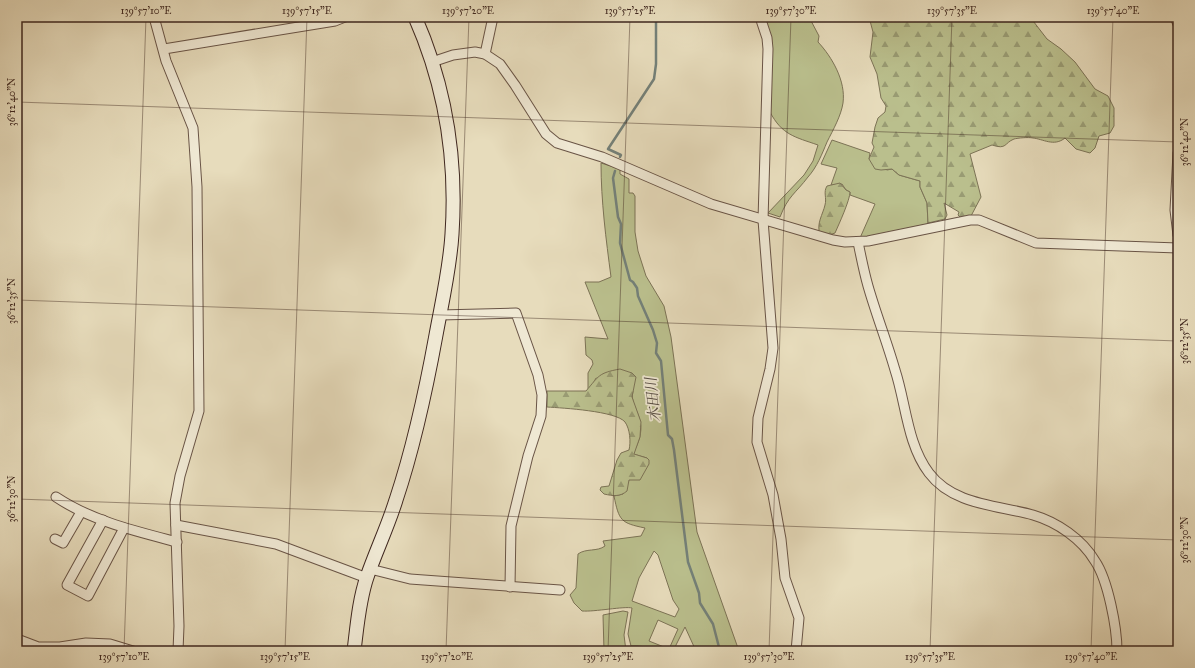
<svg xmlns="http://www.w3.org/2000/svg" width="1195" height="668" font-family="'IM FELL Great Primer','Noto Serif JP',serif">
<style>
.grass{fill:#babf8d;stroke:#7c7356;fill-rule:evenodd}
.forest{fill:url(#forest-firs);stroke:#7c7356}
.lines{fill:none;stroke-linecap:round;stroke-linejoin:round}
.stream{stroke:#748078;stroke-width:2.5}
.street-casing{stroke:#695446;stroke-width:11}
.secondary-casing{stroke:#3f271f;stroke-width:15}
.street{stroke:#efe8d3;stroke-width:9}
.secondary{stroke:#efe8d3;stroke-width:13}
.ticks{fill:none;stroke:#3f271f;stroke-width:1;stroke-opacity:0.45}
.labels{text-anchor:middle;dominant-baseline:central;stroke-width:3.5;stroke-linejoin:round;paint-order:stroke}
.water-label{font-size:15px;font-style:italic;fill:#554c44;stroke:#efe8d3}
.neatline{fill:none;stroke:#3f271f;stroke-width:1.5}
.ticks-label{font-size:10px;text-anchor:middle;fill:#3f271f}
</style>
<defs>
<pattern id="forest-firs" width="22" height="20" patternUnits="userSpaceOnUse"><rect width="22" height="20" fill="#babf8d"/><path d="M5 1l3.5 6h-7zM16 11l3.5 6h-7z" fill="#999b73"/></pattern>
</defs>
<rect width="100%" height="100%" fill="#e7dcbc"/>
<filter id="stains"><feTurbulence type="fractalNoise" baseFrequency=".005" numOctaves="4"/><feColorMatrix values="0 0 0 0 .2 0 0 0 0 .09 0 0 0 0 .02 0 0 0 .5 -.17"/></filter>
<radialGradient id="worn" r=".72"><stop offset=".6" stop-color="#630" stop-opacity="0"/><stop offset="1" stop-color="#630" stop-opacity=".3"/></radialGradient>
<!-- grass -->
<g class="grass">
<path d="M 764,17 L 773,17 L 789,21 L 795,17 L 809,17 L 819,36 L 818,42 C 832,57 846,81 843,103 C 841,116 833,130 827,142 C 822,154 817,167 808,177 C 796,193 788,196 780,217 L 768,213 L 804,175 L 813,161 L 818,145 C 795,137 782,135 770,112 Z"/>
<polygon points="832,140 870,153 869,159 887,170 892,169 899,175 920,181 920,187 927,203 928,224 860,238 875,204 850,195 850,192 846,190 842,184 831,185 837,168 821,164"/>
<path d="M 601,163 L 620,169 L 620,174 L 629,179 L 629,193 L 633,193 L 635,196 L 635,232 L 638,251 L 646,276 L 664,306 L 671,337 L 697,532 L 739,651 L 696,651 L 685,627 L 673,651 C 658,651 645,645 631,646 L 628,634 L 632,608 C 625,606 594,612 582,611 L 574,603 L 570,595 L 576,588 L 578,554 C 586,548 597,552 605,546 L 603,541 L 641,536 L 645,528 C 621,523 619,521 614,496 L 623,494 L 629,480 L 647,458 L 633,454 C 638,443 643,433 640,421 C 638,411 630,401 633,391 L 596,378 L 590,389 L 588,389 L 588,373 L 593,364 L 592,360 L 586,355 L 585,337 L 608,339 L 585,282 L 599,282 L 611,277 C 606,239 601,201 601,163 ZM 654,551 L 658,555 L 673,600 L 679,609 L 675,617 L 632,601 L 639,578 ZM 658,620 L 678,629 L 669,649 L 649,641 Z"/>
<polygon points="623,611 628,612 624,635 626,651 604,651 603,615"/>
</g>
<!-- forest -->
<g class="forest">
<path d="M 869,17 L 1030,17 L 1047,39 L 1061,49 L 1075,62 L 1095,89 L 1108,96 L 1114,108 L 1114,126 L 1110,133 L 1099,136 L 1095,148 L 1090,153 L 1076,149 L 1065,138 C 1054,147 1043,139 1033,138 C 1028,137 1018,138 1014,139 C 1004,143 1007,150 992,145 L 970,154 L 981,197 L 971,216 L 961,218 L 958,215 L 959,212 L 944,203 L 947,215 L 945,219 L 928,223 L 927,203 L 920,187 L 920,181 L 899,175 L 892,169 L 881,170 L 875,169 L 869,159 L 874,147 L 872,143 L 875,127 L 878,118 L 885,112 L 886,106 L 881,98 L 877,74 L 870,57 L 873,32 Z"/>
<path d="M 840,183 L 846,190 L 850,192 C 850,200 839,224 835,233 L 829,235 L 820,234 C 816,224 823,214 825,205 C 827,198 823,192 827,186 Z"/>
<path d="M 620,369 L 632,373 L 636,377 L 632,397 L 641,422 L 640,437 L 634,454 L 647,458 L 649,460 L 649,464 L 640,480 L 629,480 L 627,491 C 620,497 613,496 604,494 L 600,490 L 601,487 L 609,486 L 617,460 L 621,453 L 629,450 C 631,442 630,429 625,422 C 616,411 563,408 547,407 L 547,391 L 586,391 C 599,376 598,373 620,369 Z"/>
</g>
<g class="lines">
<!-- stream -->
<g class="stream">
<polyline points="620,157 621,155 608,149 654,79 656,64 656,17"/>
<polyline points="615,171 613,178 618,217 621,224 620,243 630,280 633,282 637,288 638,296 653,330 657,343 656,353 661,361 668,435 672,439 674,450 688,562 699,593 700,603 713,624 720,651"/>
</g>
<defs>
<g id="street">
<polyline points="154,17 166,61 193,128 197,187 199,411 180,476 175,503 179,626 178,651"/>
<polyline points="760,17 767,38 768,49 763,220 773,348 770,369 758,418 757,442 773,495 781,539 785,578 799,618 796,651"/>
<polyline points="1175,17 1178,24"/>
<polyline points="164,49 335,21 345,17"/>
<polyline points="485,54 493,17"/>
<polyline points="432,62 453,55 475,52 485,54 500,64 515,85 546,134 557,143 602,157 711,204 833,240 845,242 868,241 970,220 979,220 1036,243 1178,248"/>
<polyline points="1178,153 1175,210 1178,235"/>
<path d="M 858,242 C 861,257 864,272 868,286 C 876,314 887,342 895,370 C 906,403 907,444 929,473 C 953,505 997,505 1033,515 C 1057,522 1082,539 1095,561 C 1108,580 1117,628 1117,651"/>
<polyline points="440,315 516,313 538,375 542,395 541,416 528,456 511,526 510,587"/>
<path d="M 56,497 C 92,521 135,531 177,542"/>
<polyline points="103,520 67,585 88,596 124,528"/>
<polyline points="176,525 276,544 367,578"/>
<polyline points="55,539 63,543 81,512"/>
<polyline points="370,569 410,579 560,590"/>
<polyline points="17,639 38,647 60,647 86,643 110,644 133,651"/>
</g>
<path id="secondary" d="M 354,651 C 357,627 359,600 367,577 C 376,551 388,526 396,500 C 414,446 426,390 436,335 C 442,302 450,268 452,234 C 457,160 445,85 415,17"/>
</defs>
<!-- street casing -->
<use href="#street" class="street-casing"/>
<!-- secondary casing -->
<use href="#secondary" class="secondary-casing"/>
<!-- street -->
<use href="#street" class="street"/>
<!-- secondary -->
<use href="#secondary" class="secondary"/>
</g>
<!-- ticks -->
<path class="ticks" d="M 17,102 L 1178,142M 17,300 L 1178,341M 17,499 L 1178,540M 124,651 L 146,17M 285,651 L 307,17M 446,651 L 469,17M 608,651 L 630,17M 769,651 L 791,17M 930,651 L 952,17M 1091,651 L 1113,17"/>
<g class="labels">
<!-- water labels -->
<g class="water-label">
<text transform="translate(653 400) rotate(-96)">木田川</text>
</g>
</g>
<!-- margin -->
<rect width="1195" height="668" fill="none" stroke="#e7dcbc" stroke-width="44"/>
<rect x="22" y="22" width="1151" height="624" class="neatline"/>
<g class="ticks-label">
<text x="146" y="14">139°57'10"E</text>
<text x="307" y="14">139°57'15"E</text>
<text x="468" y="14">139°57'20"E</text>
<text x="630" y="14">139°57'25"E</text>
<text x="791" y="14">139°57'30"E</text>
<text x="952" y="14">139°57'35"E</text>
<text x="1113" y="14">139°57'40"E</text>
<text transform="translate(11 102) rotate(-90)" y="4">36°12'40"N</text>
<text transform="translate(1184 142) rotate(-90)" y="4">36°12'40"N</text>
<text transform="translate(11 301) rotate(-90)" y="4">36°12'35"N</text>
<text transform="translate(1184 341) rotate(-90)" y="4">36°12'35"N</text>
<text transform="translate(11 499) rotate(-90)" y="4">36°12'30"N</text>
<text transform="translate(1184 540) rotate(-90)" y="4">36°12'30"N</text>
<text x="124" y="660">139°57'10"E</text>
<text x="285" y="660">139°57'15"E</text>
<text x="447" y="660">139°57'20"E</text>
<text x="608" y="660">139°57'25"E</text>
<text x="769" y="660">139°57'30"E</text>
<text x="930" y="660">139°57'35"E</text>
<text x="1091" y="660">139°57'40"E</text>
</g>
<rect width="100%" height="100%" filter="url(#stains)"/>
<rect width="100%" height="100%" fill="url(#worn)"/>
</svg>
